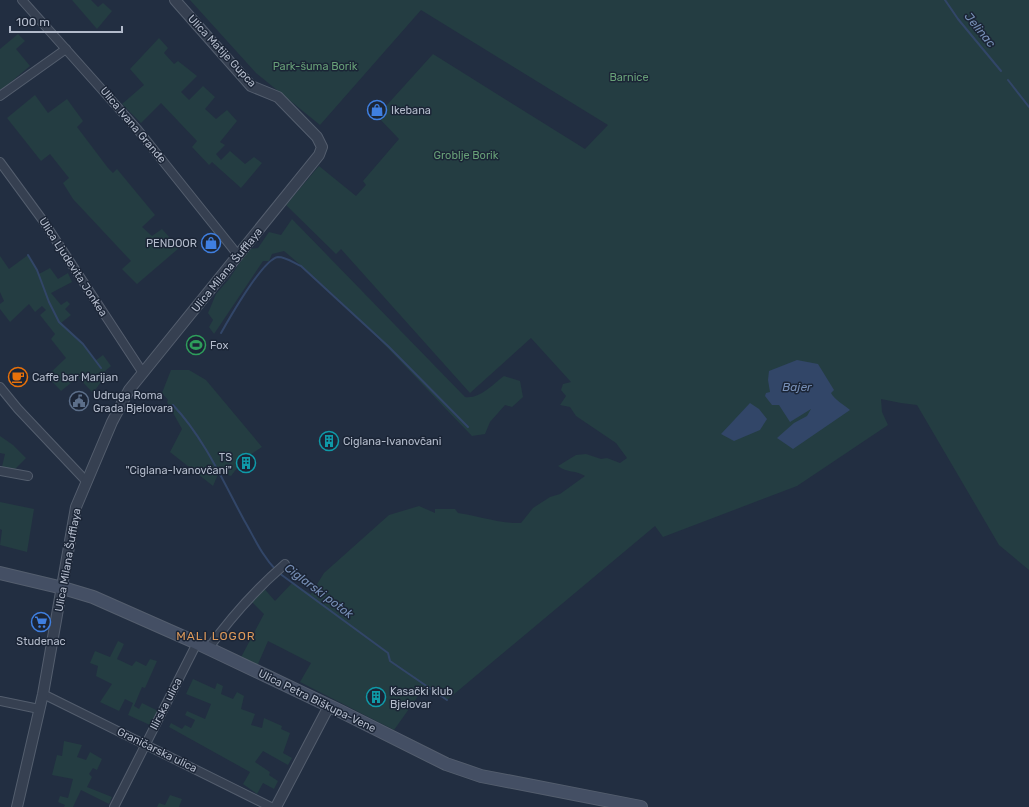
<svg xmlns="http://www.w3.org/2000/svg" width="1029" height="807" font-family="Rubik,sans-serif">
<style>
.green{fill:#243d42}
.water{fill:#324668}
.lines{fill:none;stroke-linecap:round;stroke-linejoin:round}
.stream{stroke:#324668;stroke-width:2}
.minor-casing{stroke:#545e6e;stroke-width:10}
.tertiary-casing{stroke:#545e6e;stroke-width:12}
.secondary-casing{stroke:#545e6e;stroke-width:14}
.minor{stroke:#364051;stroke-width:8}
.tertiary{stroke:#364051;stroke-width:10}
.secondary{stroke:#444f64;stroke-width:12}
.labels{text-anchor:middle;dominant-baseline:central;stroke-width:3;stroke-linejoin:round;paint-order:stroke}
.street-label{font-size:11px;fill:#b3bbcb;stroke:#1b2536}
.park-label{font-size:11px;fill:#679f77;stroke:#1b2536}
.poi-label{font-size:11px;fill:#b3bbcb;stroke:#1b2536;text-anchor:start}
.water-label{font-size:12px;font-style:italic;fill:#778fb6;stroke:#1b2536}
.neighbourhood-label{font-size:12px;letter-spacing:1px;fill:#df9a5a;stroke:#1b2536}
</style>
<rect width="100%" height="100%" fill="#222e41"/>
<!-- green -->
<g class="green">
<polygon points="72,0 91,0 98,7 103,3 112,11 97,29"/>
<path d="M 190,0 L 1029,0 L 1029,570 L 999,545 L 917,405 L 901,403 L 881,399 L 882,412 L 888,425 L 797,486 L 663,537 L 655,526 L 447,700 L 426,685 L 394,730 L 300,682 L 311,663 L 268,641 L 255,671 L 238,663 L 264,614 L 248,598 L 261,585 L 275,601 L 292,583 L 311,594 L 324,573 L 389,515 L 419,506 L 435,513 L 435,509 L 455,509 L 458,513 C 478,516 502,524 521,523 L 533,508 L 550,497 L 560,494 L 585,476 C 576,470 567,473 558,466 L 576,455 L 586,454 L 601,459 L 607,458 L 620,463 L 627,458 L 616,443 L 576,416 L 570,407 L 560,405 L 566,396 L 561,390 L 563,384 L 571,382 L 531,338 L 470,393 L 341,249 L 336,254 L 286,205 L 319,166 L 356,196 L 366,185 L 363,181 L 399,139 L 377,116 L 433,54 L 585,149 L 608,125 L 421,10 L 320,125 L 256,73 Z"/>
<polygon points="18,34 25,41 16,49 30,66 0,91 0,49"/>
<polygon points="159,38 168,48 164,53 174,64 178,61 197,76 181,92 189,100 203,86 215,97 205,109 216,119 227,110 237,121 220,142 225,145 216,154 221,160 230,151 245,164 254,157 262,163 241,188 212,162 209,165 192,147 197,141 161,103 141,123 122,104 144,85 130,69"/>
<polygon points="35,95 48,113 67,99 83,121 77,127 108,168 113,173 117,169 155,215 142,227 152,236 162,229 179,248 137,284 122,269 131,261 73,199 63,183 69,178 50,154 41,161 7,118"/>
<path d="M 292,219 L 465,397 C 480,399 492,385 504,376 L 520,381 L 523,397 L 512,407 L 505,405 L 490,422 L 485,434 L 472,436 C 411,373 352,307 284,251 L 272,254 L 269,261 L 263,261 L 214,334 L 209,327 L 213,320 L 208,313 L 216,294 L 229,279 L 249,249 L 258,248 L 269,232 L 281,235 Z"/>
<polygon points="28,255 39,274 50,268 58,279 68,273 72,282 51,293 61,305 67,301 70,304 65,309 71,315 61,323 83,344 95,361 103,355 111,366 105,371 111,380 108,383 103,379 93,393 78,377 61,391 47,376 66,358 51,339 55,334 40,315 46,310 42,306 35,312 29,304 10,322 0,309 0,304 4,301 0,292 0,256 9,269"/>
<polygon points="171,370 189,370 206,380 262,447 244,459 231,476 219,472 213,486 170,452 182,429 167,402 168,400 162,393"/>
<polygon points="0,436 13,445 26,458 11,473 1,471 5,454 0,453"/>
<polygon points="0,502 34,509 27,552 0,545 2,530 0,529"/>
<polygon points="118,641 124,644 117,659 132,666 136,661 146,666 150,659 157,661 145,688 142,687 134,706 139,709 142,703 158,711 150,725 128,715 133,703 125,699 119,711 100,702 112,684 96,676 98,666 90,663 95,651 110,657"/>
<polygon points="193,679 215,689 217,683 223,686 221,694 233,699 237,692 244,696 241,709 255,714 251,725 262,728 264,718 282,726 281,729 290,733 283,753 292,758 288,765 263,751 255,762 270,772 269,775 278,781 274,789 263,783 257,794 243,784 250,772 169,727 171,723 182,729 185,725 191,728 195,720 185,715 187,711 205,719 211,704 186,694"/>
<polygon points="64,741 82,745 77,757 86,760 90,752 102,759 97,770 93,768 89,774 92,777 87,787 112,797 109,804 81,790 73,807 64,807 65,805 58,802 60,796 68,798 73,779 52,775 57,755 62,756"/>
<polygon points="170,795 182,799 179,807 157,807 159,803 165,805"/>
</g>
<!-- water -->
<g class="water">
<path d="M 797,360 L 818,364 L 834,390 L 831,393 C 834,399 844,405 850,410 L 793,449 L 777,438 L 794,423 L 807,416 L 811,409 L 790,422 L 779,405 L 772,405 L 765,396 L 766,393 L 770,392 L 768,380 L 769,371 Z"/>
<polygon points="750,403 759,409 767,419 760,430 734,441 721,434"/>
</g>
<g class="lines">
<!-- stream -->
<g class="stream">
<polyline points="945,0 958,19 1001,71"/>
<polyline points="1008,80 1029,107"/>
<polyline points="28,255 37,270 49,302 59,322 83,344 101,368"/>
<path d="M 221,333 C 229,319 263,259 278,257 C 286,257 294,263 301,266 L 389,347 L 468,427"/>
<path d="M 173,405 C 204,438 223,481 244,520 C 254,537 262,556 276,570"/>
<polyline points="279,573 388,653 390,661 447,700"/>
</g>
<defs>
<g id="minor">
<polyline points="22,0 138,130 238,255"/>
<polyline points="0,96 66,49"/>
<polyline points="0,162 44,222 143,373"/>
<polyline points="0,387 18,409 87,482"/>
<polyline points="0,471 28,476"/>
<path d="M 208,649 C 231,617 255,590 285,564"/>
<polyline points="43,694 271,807"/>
<polyline points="0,701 39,709"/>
<polyline points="114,807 197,643"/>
</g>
<g id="tertiary">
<polyline points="17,807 43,694 76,507 112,422 129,390 319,155 322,147 317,137 278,97 251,86 175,0"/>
<polyline points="276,807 329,706"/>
</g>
<polyline id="secondary" points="0,573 63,588 93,597 197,643 340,711 446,764 481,776 641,807"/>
</defs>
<!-- minor casing -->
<use href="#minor" class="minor-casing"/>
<!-- tertiary casing -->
<use href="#tertiary" class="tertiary-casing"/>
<!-- secondary casing -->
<use href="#secondary" class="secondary-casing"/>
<!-- minor -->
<use href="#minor" class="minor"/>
<!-- tertiary -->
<use href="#tertiary" class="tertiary"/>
<!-- secondary -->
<use href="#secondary" class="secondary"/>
</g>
<!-- icons -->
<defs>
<symbol id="shop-ring" viewBox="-11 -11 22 22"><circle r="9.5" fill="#1b2536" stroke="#3f7fe0" stroke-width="1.5"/><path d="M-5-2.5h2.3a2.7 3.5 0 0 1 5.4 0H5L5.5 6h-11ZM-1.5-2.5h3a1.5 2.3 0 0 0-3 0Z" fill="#3f7fe0"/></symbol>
<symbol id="stadium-ring" viewBox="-11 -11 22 22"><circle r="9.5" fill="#1b2536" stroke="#2e9e5b" stroke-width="1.5"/><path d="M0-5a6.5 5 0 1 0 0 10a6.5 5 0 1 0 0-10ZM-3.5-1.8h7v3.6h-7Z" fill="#2e9e5b"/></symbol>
<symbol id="cafe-ring" viewBox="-11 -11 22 22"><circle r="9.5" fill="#1b2536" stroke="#e8710a" stroke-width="1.5"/><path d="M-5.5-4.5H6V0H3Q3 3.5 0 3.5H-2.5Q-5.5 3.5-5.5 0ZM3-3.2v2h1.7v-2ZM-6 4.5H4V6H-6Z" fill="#e8710a"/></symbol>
<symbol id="civic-ring" viewBox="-11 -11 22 22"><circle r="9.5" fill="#1b2536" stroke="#5c6f8a" stroke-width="1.5"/><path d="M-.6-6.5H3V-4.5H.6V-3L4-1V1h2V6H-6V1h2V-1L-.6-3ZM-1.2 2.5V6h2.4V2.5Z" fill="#5c6f8a"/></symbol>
<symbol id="building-ring" viewBox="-11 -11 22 22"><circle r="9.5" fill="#1b2536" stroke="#0f9aa8" stroke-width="1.5"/><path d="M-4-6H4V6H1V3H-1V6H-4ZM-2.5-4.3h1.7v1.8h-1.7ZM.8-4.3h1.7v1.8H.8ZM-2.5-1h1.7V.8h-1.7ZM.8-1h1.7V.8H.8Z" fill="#0f9aa8"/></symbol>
<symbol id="supermarket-ring" viewBox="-11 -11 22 22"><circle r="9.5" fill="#1b2536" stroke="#3f7fe0" stroke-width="1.5"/><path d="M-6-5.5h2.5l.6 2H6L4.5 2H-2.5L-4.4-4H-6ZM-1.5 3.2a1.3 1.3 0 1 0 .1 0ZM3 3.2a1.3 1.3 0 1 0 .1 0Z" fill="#3f7fe0"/></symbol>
</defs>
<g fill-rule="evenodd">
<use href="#shop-ring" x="366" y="99" width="22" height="22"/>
<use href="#shop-ring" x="200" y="232" width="22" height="22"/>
<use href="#stadium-ring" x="185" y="334" width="22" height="22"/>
<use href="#cafe-ring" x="7" y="366" width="22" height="22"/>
<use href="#civic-ring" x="68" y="390" width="22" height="22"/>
<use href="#building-ring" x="318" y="430" width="22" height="22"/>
<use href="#building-ring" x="235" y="452" width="22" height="22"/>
<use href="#supermarket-ring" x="30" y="611" width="22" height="22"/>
<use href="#building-ring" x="365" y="686" width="22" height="22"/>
</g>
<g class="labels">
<!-- street labels -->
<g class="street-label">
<text transform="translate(222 51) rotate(47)">Ulica Matije Gupca</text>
<text transform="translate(133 125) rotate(50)">Ulica Ivana Granđe</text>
<text transform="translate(73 267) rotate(57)">Ulica Ljudevita Jonkea</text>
<text transform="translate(227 270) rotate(-51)">Ulica Milana Šufflaya</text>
<text transform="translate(68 560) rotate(-80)">Ulica Milana Šufflaya</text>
<text transform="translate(317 701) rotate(26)">Ulica Petra Biškupa-Vene</text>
<text transform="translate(166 704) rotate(-63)">Ilirska ulica</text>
<text transform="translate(157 750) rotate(26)">Graničarska ulica</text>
</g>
<!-- park labels -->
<g class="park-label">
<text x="315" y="66">Park-šuma Borik</text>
<text x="629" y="77">Barnice</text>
<text x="466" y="155">Groblje Borik</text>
</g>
<!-- poi labels -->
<g class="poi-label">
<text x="391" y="110">Ikebana</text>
<text x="197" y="243" text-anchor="end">PENDOOR</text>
<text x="210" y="345">Fox</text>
<text x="32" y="377">Caffe bar Marijan</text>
<text x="93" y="395">Udruga Roma<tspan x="93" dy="13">Grada Bjelovara</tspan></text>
<text x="343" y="441">Ciglana-Ivanovčani</text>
<text x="232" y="457" text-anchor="end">TS<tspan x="232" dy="13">"Ciglana-Ivanovčani"</tspan></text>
<text x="41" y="641" text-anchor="middle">Studenac</text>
<text x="390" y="691">Kasački klub<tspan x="390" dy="13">Bjelovar</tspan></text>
</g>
<!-- water labels -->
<g class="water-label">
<text transform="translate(980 30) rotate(51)">Jelinac</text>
<text x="797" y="387">Bajer</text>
<text transform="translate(319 591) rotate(37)">Ciglarski potok</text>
</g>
<!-- neighbourhood labels -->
<g class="neighbourhood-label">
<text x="216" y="636">MALI LOGOR</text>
</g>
</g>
<!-- scale -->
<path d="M10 26v6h112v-6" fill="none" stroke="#b3bbcb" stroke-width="2"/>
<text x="16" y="26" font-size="12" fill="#b3bbcb" stroke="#1b2536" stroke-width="3" paint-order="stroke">100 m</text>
</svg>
